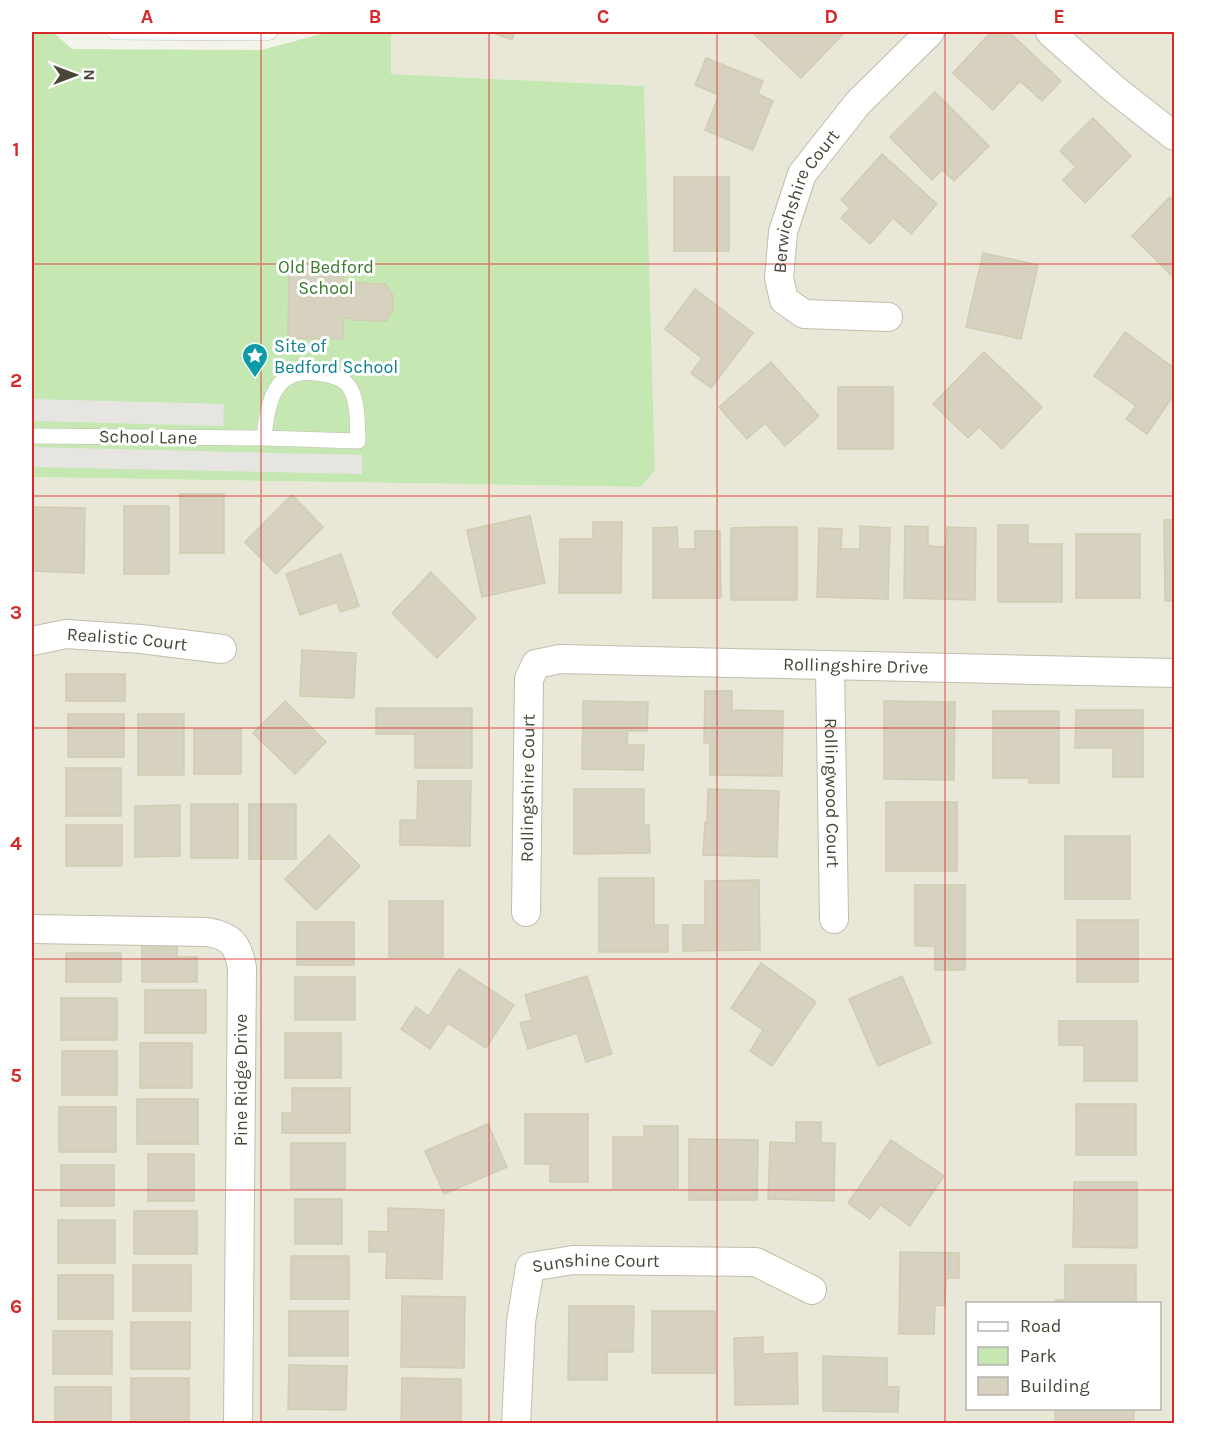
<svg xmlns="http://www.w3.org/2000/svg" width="1206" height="1455" font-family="Karla,sans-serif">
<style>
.residential{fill:#e9e7d8;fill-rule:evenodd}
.green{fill:#c5e8b3}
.parking{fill:#e6e5e1}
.building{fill:#d6d2bf;stroke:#d1ccb2;stroke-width:1.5}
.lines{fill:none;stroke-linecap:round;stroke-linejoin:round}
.service-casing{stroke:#c0beac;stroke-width:16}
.minor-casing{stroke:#c0beac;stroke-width:30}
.service{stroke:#fff;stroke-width:15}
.minor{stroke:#fff;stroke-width:28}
.grid{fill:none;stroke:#d62828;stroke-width:1.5;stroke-opacity:0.55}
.labels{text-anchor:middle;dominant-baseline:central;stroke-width:6;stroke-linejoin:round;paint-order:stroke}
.street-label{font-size:18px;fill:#494638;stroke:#fff}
.park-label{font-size:18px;fill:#387b2b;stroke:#fff}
.culture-label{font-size:18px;fill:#0d838f;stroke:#fff;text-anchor:start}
.neatline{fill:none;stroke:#d62828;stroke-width:2}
.grid-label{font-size:20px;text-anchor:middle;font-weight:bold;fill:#d62828}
</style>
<rect width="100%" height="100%" fill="#f5f4ea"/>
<!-- residential -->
<path class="residential" d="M 391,32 L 1174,32 L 1174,1423 L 32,1424 L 32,477 L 641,487 L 655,470 L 644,86 L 391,74 ZM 968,1304 L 1160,1304 L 1160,1408 L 968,1408 Z"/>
<!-- green -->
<polygon class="green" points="32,32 53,32 72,49 261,50 329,32 391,32 391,74 644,86 655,470 641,487 32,477"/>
<!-- parking -->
<g class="parking">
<polygon points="32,399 224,404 223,426 32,421"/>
<polygon points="32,447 362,455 362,474 32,467"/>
</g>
<!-- building -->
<g class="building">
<polygon points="491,32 515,32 512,40"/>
<polygon points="752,32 845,32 801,78"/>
<polygon points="991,32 1009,32 1061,81 1042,101 1020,81 993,110 953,73"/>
<polygon points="706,58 763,81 758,94 773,101 753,150 705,130 719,95 695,85"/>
<polygon points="935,92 989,146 954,181 942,170 932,180 890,137"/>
<polygon points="1093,118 1131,156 1085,203 1063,180 1076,167 1060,151"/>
<polygon points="882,154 937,204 911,234 893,218 870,244 841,218 850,208 841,200"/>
<rect x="674" y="177" width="55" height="74"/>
<polygon points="1170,197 1174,202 1174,276 1173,277 1132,236"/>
<polygon points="983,253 1038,265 1021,339 966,327"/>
<polygon points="289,263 344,264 343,285 354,285 354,283 386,284 393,296 393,309 386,321 352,320 352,318 343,318 343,339 288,338"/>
<polygon points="695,289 753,333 711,388 691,373 702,358 665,329"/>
<polygon points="1125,332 1174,368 1174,395 1147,434 1126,419 1136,406 1094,376"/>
<polygon points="984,352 1042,407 1002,449 979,427 968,438 933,404"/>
<polygon points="771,362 819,416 785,446 765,423 747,439 719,407"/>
<rect x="838" y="387" width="55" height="62"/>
<rect x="180" y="494" width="44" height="59"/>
<polygon points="292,495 323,527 276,574 245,542"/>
<rect x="124" y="506" width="45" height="68"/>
<polygon points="32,507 85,508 84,573 32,571"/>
<polygon points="530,516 545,583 482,597 467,530"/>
<polygon points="1164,520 1174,520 1174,601 1165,601"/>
<polygon points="593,522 622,522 621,593 559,593 560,539 593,539"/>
<polygon points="998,525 1028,525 1028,544 1062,544 1062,602 998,602"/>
<polygon points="860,526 890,528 888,599 817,597 819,528 842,529 841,549 860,549"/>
<polygon points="905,526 928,527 928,546 946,547 947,527 976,528 975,600 904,598"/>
<polygon points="677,527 678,549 695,549 695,531 720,531 721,598 653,598 653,528"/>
<polygon points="764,527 797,527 797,600 731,600 731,528"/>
<rect x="1076" y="534" width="64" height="64"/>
<polygon points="341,554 359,606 340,612 337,602 300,615 286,574"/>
<polygon points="431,572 476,618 437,658 392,613"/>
<polygon points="302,650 356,653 354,698 300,696"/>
<rect x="66" y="674" width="59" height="27"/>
<polygon points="705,691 732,691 732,710 783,711 782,776 710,775 710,743 704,743"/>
<polygon points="285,701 326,742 295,774 253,733"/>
<polygon points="583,701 648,702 647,731 628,731 627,745 644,745 643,770 582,769"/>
<polygon points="884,701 955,702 954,780 884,779"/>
<polygon points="376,708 472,708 472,768 415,768 415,734 376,734"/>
<polygon points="1076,710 1143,710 1143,777 1113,777 1113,748 1075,748"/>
<polygon points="993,711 1059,711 1059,783 1029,783 1029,778 993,778"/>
<rect x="68" y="714" width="56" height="43"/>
<rect x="138" y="714" width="46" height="61"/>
<rect x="194" y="729" width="47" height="45"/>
<rect x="66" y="768" width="55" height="48"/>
<polygon points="418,781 471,781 470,846 400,845 400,820 417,820"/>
<polygon points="574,789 644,789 644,825 649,825 650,853 574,854"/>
<polygon points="708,789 779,791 777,857 703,855 705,822 707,823"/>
<rect x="886" y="802" width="71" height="69"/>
<rect x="191" y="804" width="47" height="54"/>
<rect x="249" y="804" width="47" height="55"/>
<polygon points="180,805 180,856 135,857 135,806"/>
<rect x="66" y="825" width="56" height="41"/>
<polygon points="329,835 360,866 316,910 285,879"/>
<rect x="1065" y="836" width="65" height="63"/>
<polygon points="599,878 654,878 654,925 668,925 668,952 599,952"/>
<polygon points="759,880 760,950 683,951 683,925 705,925 705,881"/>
<polygon points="915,885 965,885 965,970 935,970 935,946 915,946"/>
<rect x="389" y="901" width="54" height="56"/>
<rect x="1077" y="920" width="61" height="62"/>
<rect x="297" y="922" width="57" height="43"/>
<polygon points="142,944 177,944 177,957 197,957 197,982 142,982"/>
<rect x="66" y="953" width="55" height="29"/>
<polygon points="761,963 816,1002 772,1066 750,1051 763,1030 731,1008"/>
<polygon points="459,969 514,1005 486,1048 448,1023 430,1049 401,1029 416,1007 429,1016"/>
<polygon points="587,976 612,1054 586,1062 577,1033 528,1049 520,1023 532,1020 525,995"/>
<polygon points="902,976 931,1043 878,1066 849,999"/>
<rect x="295" y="977" width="60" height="43"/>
<rect x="145" y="990" width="61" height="43"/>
<rect x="61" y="998" width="56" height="42"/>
<polygon points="1059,1021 1137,1021 1137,1081 1084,1081 1084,1045 1059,1045"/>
<rect x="285" y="1033" width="56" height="45"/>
<rect x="140" y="1043" width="52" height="45"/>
<rect x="62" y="1051" width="55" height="44"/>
<polygon points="292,1088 350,1088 350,1133 282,1133 282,1113 292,1113"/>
<rect x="137" y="1099" width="61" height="45"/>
<rect x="1076" y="1104" width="60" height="51"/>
<rect x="59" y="1107" width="57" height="45"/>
<polygon points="525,1114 588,1114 588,1182 550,1182 550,1164 525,1164"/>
<polygon points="796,1122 821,1122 821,1143 835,1143 834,1201 768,1199 770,1142 796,1143"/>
<polygon points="488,1124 507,1167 444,1194 425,1151"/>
<polygon points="644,1126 678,1126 678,1188 613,1188 613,1137 644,1137"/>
<polygon points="689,1139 758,1140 757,1200 689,1200"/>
<polygon points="891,1140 944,1176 910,1226 880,1205 870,1219 848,1203"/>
<rect x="291" y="1143" width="54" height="46"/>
<rect x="148" y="1154" width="46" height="47"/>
<rect x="61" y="1165" width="53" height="41"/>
<polygon points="1074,1182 1137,1182 1137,1248 1073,1247"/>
<rect x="295" y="1199" width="47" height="45"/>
<polygon points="388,1208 444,1210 442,1279 386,1278 387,1252 369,1252 369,1231 388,1232"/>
<rect x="134" y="1211" width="63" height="43"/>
<rect x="58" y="1220" width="57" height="43"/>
<polygon points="900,1252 959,1253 959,1278 946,1278 945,1306 935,1305 934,1334 899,1334"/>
<rect x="291" y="1256" width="58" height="43"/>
<rect x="133" y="1265" width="58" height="46"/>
<polygon points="1065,1265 1136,1265 1136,1304 1056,1304 1056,1300 1065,1300"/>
<rect x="58" y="1275" width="55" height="44"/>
<polygon points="402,1296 465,1297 464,1368 401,1367"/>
<polygon points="569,1306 634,1306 633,1352 607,1352 607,1380 568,1380"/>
<rect x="289" y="1311" width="59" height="45"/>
<rect x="652" y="1311" width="63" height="62"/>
<rect x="131" y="1322" width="59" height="47"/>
<rect x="53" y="1331" width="59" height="43"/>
<polygon points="763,1337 763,1354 797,1353 798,1404 735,1405 734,1338"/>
<polygon points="823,1356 887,1358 887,1387 899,1387 898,1412 823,1411"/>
<polygon points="289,1365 347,1366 346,1410 288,1409"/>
<rect x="131" y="1378" width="58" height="42"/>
<polygon points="402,1378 461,1379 461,1424 401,1424"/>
<rect x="55" y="1387" width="56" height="37"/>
<rect x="1055" y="1408" width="79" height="12"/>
<rect x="288" y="1422" width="57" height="2"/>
</g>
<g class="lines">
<defs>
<g id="service">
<polyline points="114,32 264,33 270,32"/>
<path d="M 32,436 L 259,438 L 264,438 L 358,441 C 357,424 359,395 346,383 C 338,376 325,374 315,373 C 273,367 267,406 264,438"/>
</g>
<g id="minor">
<polyline points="1050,32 1113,88 1174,136"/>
<path id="s1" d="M 888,317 L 804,314 L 784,300 L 779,278 L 783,232 L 802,174 L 858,103 L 930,32"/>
<path id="s2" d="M 32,641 L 66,634 L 141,639 L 222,649"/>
<path id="s3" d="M 830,665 L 834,919"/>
<path id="s4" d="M 526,912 L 529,679 L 536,664 L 560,659 L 1174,673"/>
<path d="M 32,929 L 207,932 C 231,936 238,944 242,968 L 238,1424"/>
<path id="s5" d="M 516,1424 L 521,1322 L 530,1267 L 573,1260 L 756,1262 L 812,1290"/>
</g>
</defs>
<!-- service casing -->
<use href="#service" class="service-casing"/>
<!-- minor casing -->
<use href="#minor" class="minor-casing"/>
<!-- service -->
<use href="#service" class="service"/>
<!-- minor -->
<use href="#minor" class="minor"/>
</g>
<!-- grid -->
<path class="grid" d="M 261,32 L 261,1424M 489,32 L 489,1424M 717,32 L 717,1424M 945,32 L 945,1424M 32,264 L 1174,264M 32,496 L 1174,496M 32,728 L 1174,728M 32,959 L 1174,959M 32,1190 L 1174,1190"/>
<!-- icons -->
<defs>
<symbol id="sight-pin" viewBox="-11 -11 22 30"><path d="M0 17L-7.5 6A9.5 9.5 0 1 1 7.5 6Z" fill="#0f9aa8" stroke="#fff"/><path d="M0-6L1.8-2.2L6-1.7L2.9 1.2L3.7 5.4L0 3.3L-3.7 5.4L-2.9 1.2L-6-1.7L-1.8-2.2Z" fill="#fff"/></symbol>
</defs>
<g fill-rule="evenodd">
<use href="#sight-pin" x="240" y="341" width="30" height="40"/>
</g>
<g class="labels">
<!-- street labels -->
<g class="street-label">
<text stroke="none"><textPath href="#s1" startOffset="214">Berwichshire Court</textPath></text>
<text transform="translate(148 437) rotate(1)">School Lane</text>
<text stroke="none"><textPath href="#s2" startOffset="96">Realistic Court</textPath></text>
<text stroke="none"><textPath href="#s4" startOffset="570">Rollingshire Drive</textPath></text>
<text stroke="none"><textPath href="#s4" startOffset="124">Rollingshire Court</textPath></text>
<text stroke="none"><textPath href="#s3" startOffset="128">Rollingwood Court</textPath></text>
<text transform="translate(241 1080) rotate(-90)">Pine Ridge Drive</text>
<text stroke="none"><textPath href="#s5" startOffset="224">Sunshine Court</textPath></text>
</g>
<!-- park labels -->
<g class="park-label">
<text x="326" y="267">Old Bedford<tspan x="326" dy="21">School</tspan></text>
</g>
<!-- culture labels -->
<g class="culture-label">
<text x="274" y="346">Site of<tspan x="274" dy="21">Bedford School</tspan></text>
</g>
</g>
<!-- border -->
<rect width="1206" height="1455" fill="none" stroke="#ffffff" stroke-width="66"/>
<!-- legend -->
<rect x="966" y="1302" width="195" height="108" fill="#ffffff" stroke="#b6b5af" stroke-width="1.5"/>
<rect x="978" y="1322" width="30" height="9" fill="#ffffff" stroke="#b6b5af" stroke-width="1.5"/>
<text x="1020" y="1332" font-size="18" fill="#494638">Road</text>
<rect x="978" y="1347" width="30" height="18" fill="#c5e8b3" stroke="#b6b5af" stroke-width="1.5"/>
<text x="1020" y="1362" font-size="18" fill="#494638">Park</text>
<rect x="978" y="1377" width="30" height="18" fill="#d6d2bf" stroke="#b6b5af" stroke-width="1.5"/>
<text x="1020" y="1392" font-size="18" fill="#494638">Building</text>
<!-- north arrow -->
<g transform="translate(75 75) rotate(90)" stroke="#ffffff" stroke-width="4.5" paint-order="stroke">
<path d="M0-4.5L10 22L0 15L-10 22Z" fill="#494638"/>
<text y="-9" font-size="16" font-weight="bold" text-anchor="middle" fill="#494638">N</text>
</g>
<rect x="33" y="33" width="1140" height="1389" class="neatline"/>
<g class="grid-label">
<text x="147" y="23">A</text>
<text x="375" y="23">B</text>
<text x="603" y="23">C</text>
<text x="831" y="23">D</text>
<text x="1059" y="23">E</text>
<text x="16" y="156">1</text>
<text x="16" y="387">2</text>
<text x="16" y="619">3</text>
<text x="16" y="850">4</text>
<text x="16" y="1082">5</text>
<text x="16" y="1313">6</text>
</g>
</svg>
